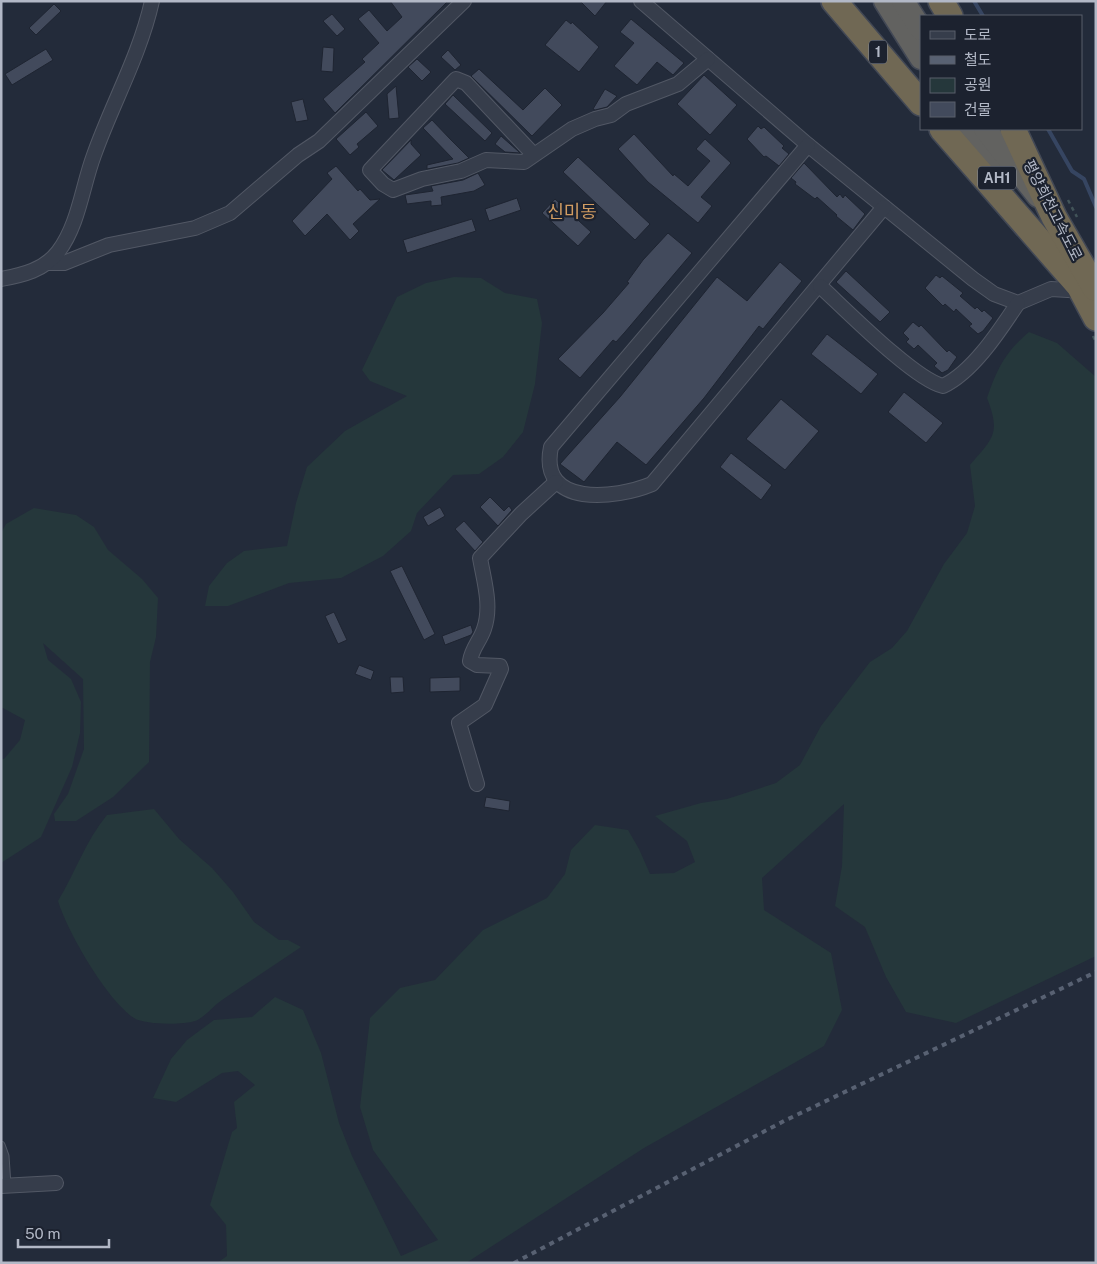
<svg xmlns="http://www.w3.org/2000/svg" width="1097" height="1264" font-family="'Public Sans','Noto Sans KR',sans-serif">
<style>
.green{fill:#25373b}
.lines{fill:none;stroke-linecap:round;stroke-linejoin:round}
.stream{stroke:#364561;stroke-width:4}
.building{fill:#424a5c;stroke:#1e2431}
.service-casing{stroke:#525865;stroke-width:9}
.minor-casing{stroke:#525865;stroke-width:16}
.trunk-casing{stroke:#424855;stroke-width:25}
.motorway-casing{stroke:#424855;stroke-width:28}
.path{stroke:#425459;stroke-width:2.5;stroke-dasharray:4 4;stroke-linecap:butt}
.service{stroke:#363d4b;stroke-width:7}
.minor{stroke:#363d4b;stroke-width:14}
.trunk{stroke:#626260;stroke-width:22}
.motorway{stroke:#706854;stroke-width:25}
.rail{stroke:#586172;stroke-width:4;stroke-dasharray:5 5;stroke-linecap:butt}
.labels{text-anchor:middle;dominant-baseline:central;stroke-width:4.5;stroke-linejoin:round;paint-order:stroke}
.shield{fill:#1c222f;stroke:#858b99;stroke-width:1}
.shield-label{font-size:14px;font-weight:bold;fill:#b2b8c6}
.street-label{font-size:15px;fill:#b2b8c6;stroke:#1c222f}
.quarter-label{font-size:18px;fill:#d19c62;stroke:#1c222f}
</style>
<rect width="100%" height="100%" fill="#232b3a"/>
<!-- green -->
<g class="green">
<polygon points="454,277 481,278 505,293 537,299 542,323 535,384 523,432 503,457 479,474 453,475 417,513 411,531 383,556 341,578 289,583 228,606 205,606 209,586 227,563 244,551 287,546 296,503 307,467 345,431 407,396 370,381 362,370 397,297 426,283"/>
<path d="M 1029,332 L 1057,343 L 1096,377 L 1096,956 L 956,1023 L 906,1012 L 886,977 L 865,927 L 835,906 L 842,866 L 844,804 L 762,878 L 764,910 L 831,953 L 842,1010 L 824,1046 L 644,1148 L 466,1263 L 217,1263 L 227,1256 L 226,1225 L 210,1205 L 232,1132 L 237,1128 L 234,1102 L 255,1085 L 238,1071 L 222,1073 L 176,1102 L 153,1098 L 171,1059 L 187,1040 L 214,1020 L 252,1017 L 275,997 L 303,1010 L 321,1053 L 339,1123 L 352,1156 L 401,1256 L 438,1240 L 373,1150 L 360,1107 L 370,1018 L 400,988 L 435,980 L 483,930 L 547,898 L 565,874 L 571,850 L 595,825 L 628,830 L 639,849 L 650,874 L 674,873 L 695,862 L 687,841 L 655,816 L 701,803 L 727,799 L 776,783 L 800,765 L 821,726 L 870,662 L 892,648 L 907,631 L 944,564 L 967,533 L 975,506 L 970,465 C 993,438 1001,434 987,398 C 997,369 1005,352 1029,332 Z"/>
<polygon points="34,508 76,515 94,527 108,550 142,579 158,598 156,637 150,662 149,762 113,797 76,821 55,821 54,814 68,794 84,749 83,679 43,643 48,660 71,679 81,702 80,733 72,767 41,837 1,863 1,759 4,759 20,740 25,720 1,707 1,533 6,524"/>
<path d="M 154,809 L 179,839 L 212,868 L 233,892 L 254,922 L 279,940 L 288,940 L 301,947 C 275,965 248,982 222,1000 C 213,1006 204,1018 195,1021 C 183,1025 145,1025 134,1018 C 107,1000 68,933 58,901 C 75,873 86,840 107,815 Z"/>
</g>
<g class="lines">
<!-- stream -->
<g class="stream">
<polyline points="974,1 983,16"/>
<polyline points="1048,129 1072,171 1084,179 1096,207"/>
</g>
</g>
<!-- building -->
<g class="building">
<polygon points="390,1 448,1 335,113 323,99 365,62 362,59 379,43 358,19 369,10 387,31 402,17"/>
<polygon points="580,1 607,1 595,16"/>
<polygon points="54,4 61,11 36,35 29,28"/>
<polygon points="332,14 345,29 337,36 323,21"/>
<polygon points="631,19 684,63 673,75 657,62 637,85 614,66 634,43 620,32"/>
<polygon points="566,20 571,24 572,22 599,47 579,72 545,45"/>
<polygon points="323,47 334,48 333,72 321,71"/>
<polygon points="46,49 53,60 12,85 5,74"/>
<polygon points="448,50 461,65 455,70 441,57"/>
<polygon points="417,59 431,72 422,81 408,67"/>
<polygon points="479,69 523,110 545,88 562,105 532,136 471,76"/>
<polygon points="704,75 737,105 710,135 677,104"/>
<polygon points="396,86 399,118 389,119 387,94"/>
<polygon points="605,89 617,96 607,107 595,110 593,109"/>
<polygon points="453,95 492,133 485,141 445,104"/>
<polygon points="303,99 308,120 296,122 291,102"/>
<polygon points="366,112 378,126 357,144 359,147 350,155 336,139"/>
<polygon points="432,120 451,140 469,158 458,163 427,169 427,165 453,159 423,128"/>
<polygon points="758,126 761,129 764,127 784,146 782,148 789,154 779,166 766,156 764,157 747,139"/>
<polygon points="634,134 673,176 674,174 688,186 710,161 696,149 705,139 731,163 701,197 712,206 698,223 648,182 618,149"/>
<polygon points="501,136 518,151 520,153 505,152 495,144"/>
<polygon points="411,140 411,144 421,155 394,180 382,170"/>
<polygon points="578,157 650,224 635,240 563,172"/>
<polygon points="804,163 837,197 840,194 843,198 845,195 865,214 853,230 836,216 837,215 817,197 815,199 795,184 796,182 791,178"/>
<polygon points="336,166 358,191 360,189 370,200 380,199 353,224 359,231 350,240 327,214 305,236 292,221 332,179 327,173"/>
<polygon points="478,173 485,185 474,191 441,197 442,205 431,206 431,201 407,204 405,195 433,191 431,186 463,180"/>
<polygon points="517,198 521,210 489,221 485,209"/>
<polygon points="555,199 591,232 578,246 542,213"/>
<polygon points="472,219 476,231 407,253 403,240"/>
<polygon points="668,233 692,253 625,332 616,342 613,340 580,378 558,359 603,313 629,283 627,282 643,260"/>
<polygon points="780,262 802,281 763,329 759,326 704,398 646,465 617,442 584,482 560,464 620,397 717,277 747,301"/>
<polygon points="846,271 890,312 880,322 836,282"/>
<polygon points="936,275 940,278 942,276 963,293 960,296 975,309 977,307 982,312 984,310 993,318 983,331 978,334 969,326 972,324 956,309 954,312 945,304 943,306 925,288"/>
<polygon points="913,322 919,327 921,325 947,352 949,350 957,357 948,370 942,373 934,366 937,363 918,345 914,349 906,342 909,339 903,333"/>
<polygon points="827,334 878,374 861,394 811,354"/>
<polygon points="904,392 943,423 926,443 888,412"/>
<polygon points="781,399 819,431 785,470 746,439"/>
<polygon points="731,453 772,485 761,500 720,467"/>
<polygon points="490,497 504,511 509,506 512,510 498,526 480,507"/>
<polygon points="440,507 445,516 428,526 423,517"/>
<polygon points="464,521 483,542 475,551 455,529"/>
<polygon points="402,566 435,634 424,640 390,571"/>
<polygon points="334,612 347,640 338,644 325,616"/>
<polygon points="471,625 473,632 471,635 445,645 442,636"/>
<polygon points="359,665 374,671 371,680 355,674"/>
<polygon points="390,677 403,677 404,692 391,693"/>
<polygon points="460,677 460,691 430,692 430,678"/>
<polygon points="486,797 510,801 509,811 484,807"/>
</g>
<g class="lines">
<defs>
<polyline id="service" points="1,1145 5,1156 7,1185"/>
<g id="minor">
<polyline points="641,1 808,145 973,279 994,294 1018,303 1051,289 1085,291"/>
<path d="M 808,145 L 551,447 C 538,508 616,499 652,484 L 884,207"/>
<polyline points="534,155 466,83 456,79 370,170 383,184 393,190 422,179 461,171 486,160 524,162 572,129 595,119 611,115 626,104 678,84 708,59"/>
<polyline points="47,263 64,263 109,245 195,228 230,213 298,155 319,141 464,1"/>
<path d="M 1,279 C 23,275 44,270 58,252 C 79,224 82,187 94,155 C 112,104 140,55 152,1"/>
<path d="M 820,286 C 845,309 915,380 943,386 C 973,372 1000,330 1018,303"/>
<path d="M 477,784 L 459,723 L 485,705 L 501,669 L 500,666 L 477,665 L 470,661 C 472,648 480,641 484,629 C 492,606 484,581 480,558 L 521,514 L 556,482"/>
<polyline points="1,1186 56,1183"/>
</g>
<g id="trunk">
<polyline points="885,1 921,58"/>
<polyline points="903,1 921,29"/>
<polyline points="966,129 1002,185"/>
<polyline points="985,129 1038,196"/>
</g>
<g id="motorway">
<polyline points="834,1 921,103"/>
<polyline points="941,1 950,16"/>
<polyline points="942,129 1079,286 1096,318"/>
<polyline points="1013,129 1054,217 1095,288"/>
</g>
</defs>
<!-- service casing -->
<use href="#service" class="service-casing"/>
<!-- minor casing -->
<use href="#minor" class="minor-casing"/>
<!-- trunk casing -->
<use href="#trunk" class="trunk-casing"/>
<!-- motorway casing -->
<use href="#motorway" class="motorway-casing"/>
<!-- path -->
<g class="path">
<polyline points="1068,200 1077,217"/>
<polyline points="1093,336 1096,342"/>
</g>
<!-- service -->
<use href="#service" class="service"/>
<!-- minor -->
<use href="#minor" class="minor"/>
<!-- trunk -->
<use href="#trunk" class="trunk"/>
<!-- motorway -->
<use href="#motorway" class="motorway"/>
<!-- rail -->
<polyline class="rail" points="514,1263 784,1121 1096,972"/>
</g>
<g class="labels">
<!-- shield labels -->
<g class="shield">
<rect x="869" y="40.5" width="18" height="23" rx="4"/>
<rect x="978" y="166.5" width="38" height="23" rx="4"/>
</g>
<g class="shield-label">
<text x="878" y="52">1</text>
<text x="997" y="178">AH1</text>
</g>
<!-- street labels -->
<g class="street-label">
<text transform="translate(1053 210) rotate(63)">평양희천고속도로</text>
</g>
<!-- quarter labels -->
<g class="quarter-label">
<text x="572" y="211">신미동</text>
</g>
</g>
<!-- border -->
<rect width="1097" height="1264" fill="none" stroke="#b2b8c6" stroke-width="5"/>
<!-- legend -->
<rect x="920" y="15" width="162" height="115" fill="#1c222f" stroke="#585e6b"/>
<rect x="930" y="31" width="25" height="8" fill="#363d4b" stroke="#585e6b"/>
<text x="964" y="40" font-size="15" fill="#b2b8c6">도로</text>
<rect x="930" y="56" width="25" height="8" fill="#586172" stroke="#585e6b"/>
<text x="964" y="65" font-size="15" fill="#b2b8c6">철도</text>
<rect x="930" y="78" width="25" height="15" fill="#25373b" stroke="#585e6b"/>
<text x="964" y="90" font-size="15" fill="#b2b8c6">공원</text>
<rect x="930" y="102" width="25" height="15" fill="#424a5c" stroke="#585e6b"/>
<text x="964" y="115" font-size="15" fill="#b2b8c6">건물</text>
<!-- scale -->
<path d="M18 1239v8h91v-8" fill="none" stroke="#b2b8c6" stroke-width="2.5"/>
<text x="25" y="1239" font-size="15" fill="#b2b8c6" stroke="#1c222f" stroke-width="4" paint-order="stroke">50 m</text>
</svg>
